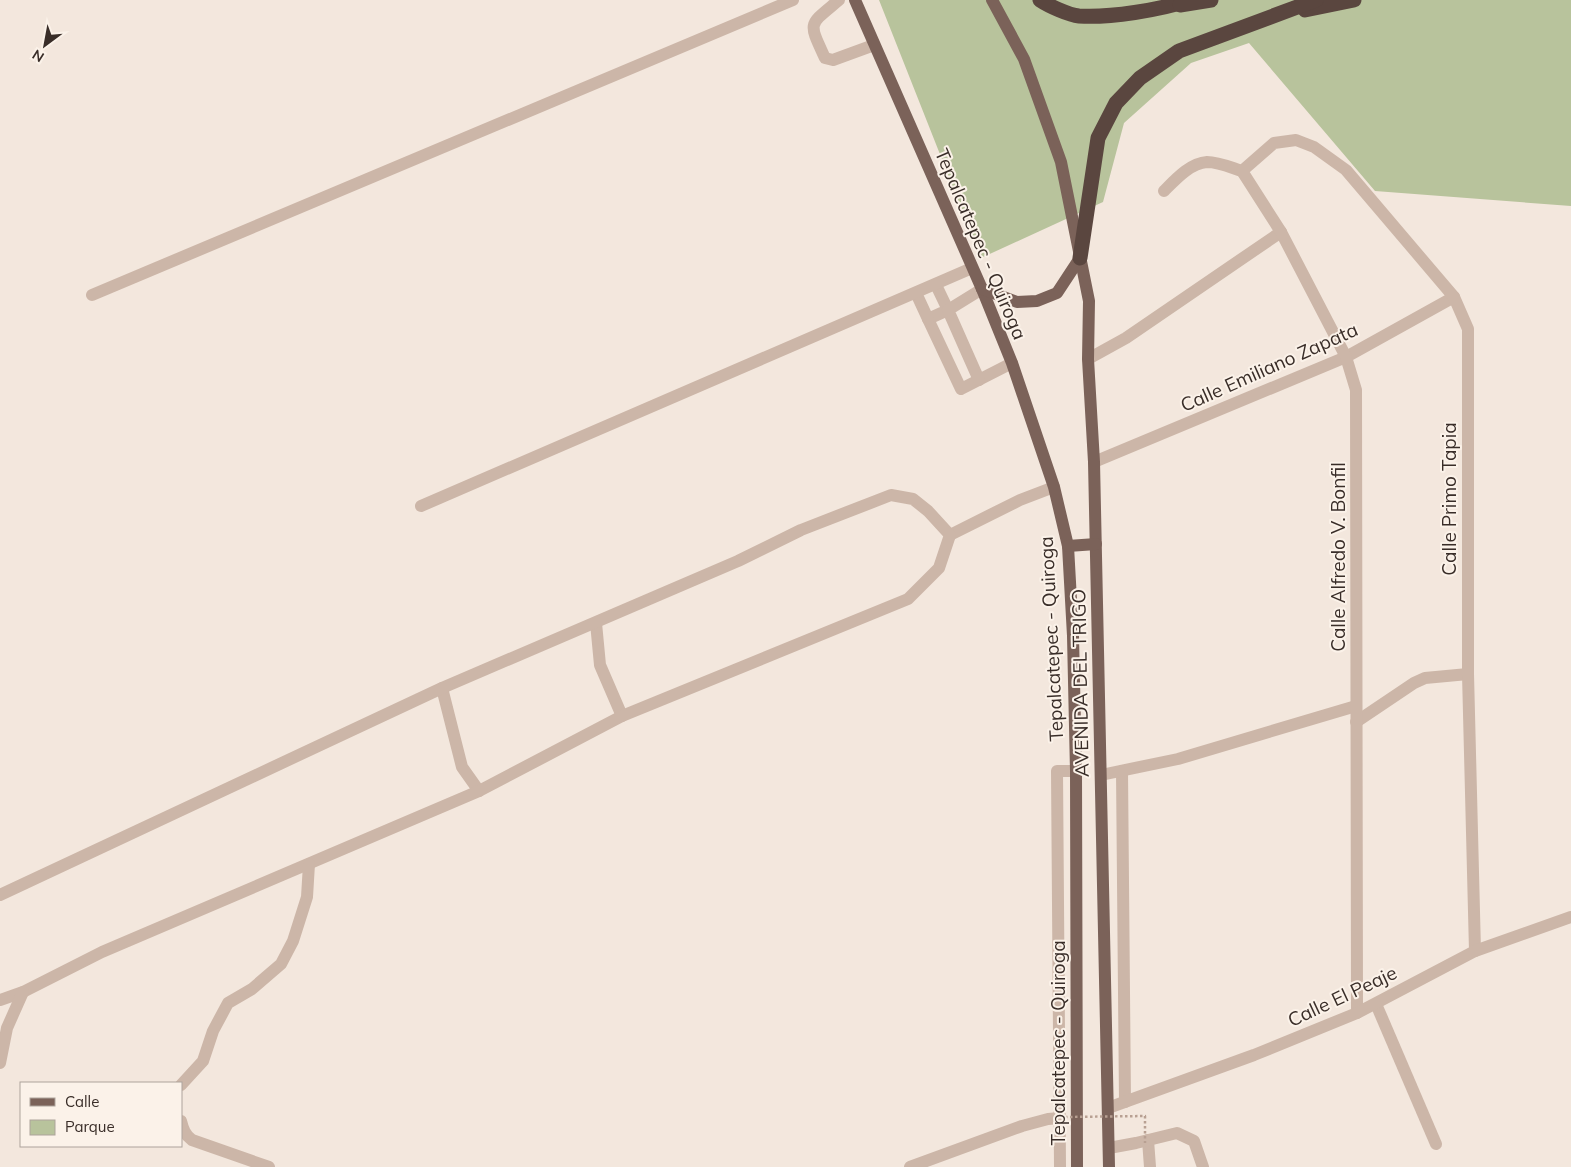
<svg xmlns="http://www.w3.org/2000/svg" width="1571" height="1167" font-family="Mulish,sans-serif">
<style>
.green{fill:#b8c39c}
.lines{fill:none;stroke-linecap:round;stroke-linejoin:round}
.minor{stroke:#ccb6a8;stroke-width:12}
.major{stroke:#7b6259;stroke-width:12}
.highway{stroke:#5a463f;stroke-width:15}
.path-bridge{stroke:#b8a092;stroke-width:2.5;stroke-dasharray:2.5 2.5;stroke-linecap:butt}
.labels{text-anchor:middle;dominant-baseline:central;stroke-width:4;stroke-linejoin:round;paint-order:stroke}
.street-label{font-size:19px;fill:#392d28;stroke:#fbf2e9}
</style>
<rect width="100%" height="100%" fill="#f3e7dd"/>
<!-- green -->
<polygon class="green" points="879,0 1571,0 1571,206 1375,191 1249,43 1191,63 1124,123 1103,202 981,258"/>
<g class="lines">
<!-- minor -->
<g class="minor">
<path d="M 839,0 C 808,26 808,21 825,58 L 833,60 L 874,45"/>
<path d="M 1164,191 C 1175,180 1190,163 1207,162 C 1219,162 1232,168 1242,171"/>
<polyline points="936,285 948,310 928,319 961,389 1012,363"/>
<polyline points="916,293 928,319"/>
<polyline points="92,295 793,0"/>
<polyline points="1088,359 1126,338 1281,232"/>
<polyline points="979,380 948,310 982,289"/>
<polyline points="1094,462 1346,357 1454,297"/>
<polyline points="421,506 972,268"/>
<polyline points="950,535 1020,500 1054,487"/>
<polyline points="596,623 600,665 622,716"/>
<polyline points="442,688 462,767 479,791"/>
<polyline points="1356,722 1414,683 1425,678 1468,674"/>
<polyline points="1122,771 1125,1102"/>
<polyline points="1101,775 1178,759 1356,706"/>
<polyline points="0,895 442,688 738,561 801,530 891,495 913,499 928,511 950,535 939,568 908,599 622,716 479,791 102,952 23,992 0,1000"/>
<polyline points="1376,1004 1436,1144"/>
<polyline points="1357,1013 1356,390 1346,357 1281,232 1242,171 1274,143 1296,140 1314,147 1346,170 1454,297 1468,329 1468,674 1475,951"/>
<polyline points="0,1063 7,1028 23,992"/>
<polyline points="181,1085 203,1061 213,1031 228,1003 252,989 281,964 293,941 307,897 309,864"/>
<polyline points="1108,1108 1254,1055 1357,1013 1475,951 1571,917"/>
<path d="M 181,1121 C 183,1129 185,1135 192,1140 L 269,1167"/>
<polyline points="1148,1140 1150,1167"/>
<polyline points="1109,1148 1136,1143 1177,1133 1194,1141 1203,1167"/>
<polyline points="910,1167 1022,1126 1048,1119 1060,1118"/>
<polyline points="1060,1167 1057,771 1076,771"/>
</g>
<!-- major -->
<g class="major">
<polyline points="855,0 982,289 1012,363 1054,487 1068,546 1073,636 1076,771 1077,1167"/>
<polyline points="992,0 1024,59 1061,162 1089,301 1088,359 1094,462 1109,1167"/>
<polyline points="982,289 1017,302 1037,301 1057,293 1080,258"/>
<polyline points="1068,546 1096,544"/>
</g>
<!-- highway -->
<g class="highway">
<path d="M 1040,0 C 1049,6 1069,15 1079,16 C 1109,18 1161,10 1189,0"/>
<polyline points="1180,5 1211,0"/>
<polyline points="1305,10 1354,0"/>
<polyline points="1080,258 1098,138 1116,103 1140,78 1179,51 1316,0"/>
</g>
<!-- path-bridge -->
<polyline class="path-bridge" points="1065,1117 1145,1116 1145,1143"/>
</g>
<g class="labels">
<!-- street labels -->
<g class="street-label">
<text transform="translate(981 244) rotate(67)">Tepalcatepec - Quiroga</text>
<text transform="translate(1269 367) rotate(-24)">Calle Emiliano Zapata</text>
<text transform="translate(1449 499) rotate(-90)">Calle Primo Tapia</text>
<text transform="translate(1338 557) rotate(-90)">Calle Alfredo V. Bonfil</text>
<text transform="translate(1051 639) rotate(-93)">Tepalcatepec - Quiroga</text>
<text transform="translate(1080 683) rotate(-91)">AVENIDA DEL TRIGO</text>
<text transform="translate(1342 996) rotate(-25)">Calle El Peaje</text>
<text transform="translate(1058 1043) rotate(-90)">Tepalcatepec - Quiroga</text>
</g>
</g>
<!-- legend -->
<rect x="20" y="1082" width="162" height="65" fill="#fbf2e9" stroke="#ada39c"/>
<rect x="30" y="1098" width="25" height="8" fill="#7b6259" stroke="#ada39c"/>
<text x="65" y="1107" font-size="15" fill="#392d28">Calle</text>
<rect x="30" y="1120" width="25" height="15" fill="#b8c39c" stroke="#ada39c"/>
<text x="65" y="1132" font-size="15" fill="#392d28">Parque</text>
<!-- north arrow -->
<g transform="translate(45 45) rotate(212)" stroke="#fbf2e9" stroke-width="4" paint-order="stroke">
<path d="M0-4L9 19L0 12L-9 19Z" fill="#392d28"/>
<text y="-8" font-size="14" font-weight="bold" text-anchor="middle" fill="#392d28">N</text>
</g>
</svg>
